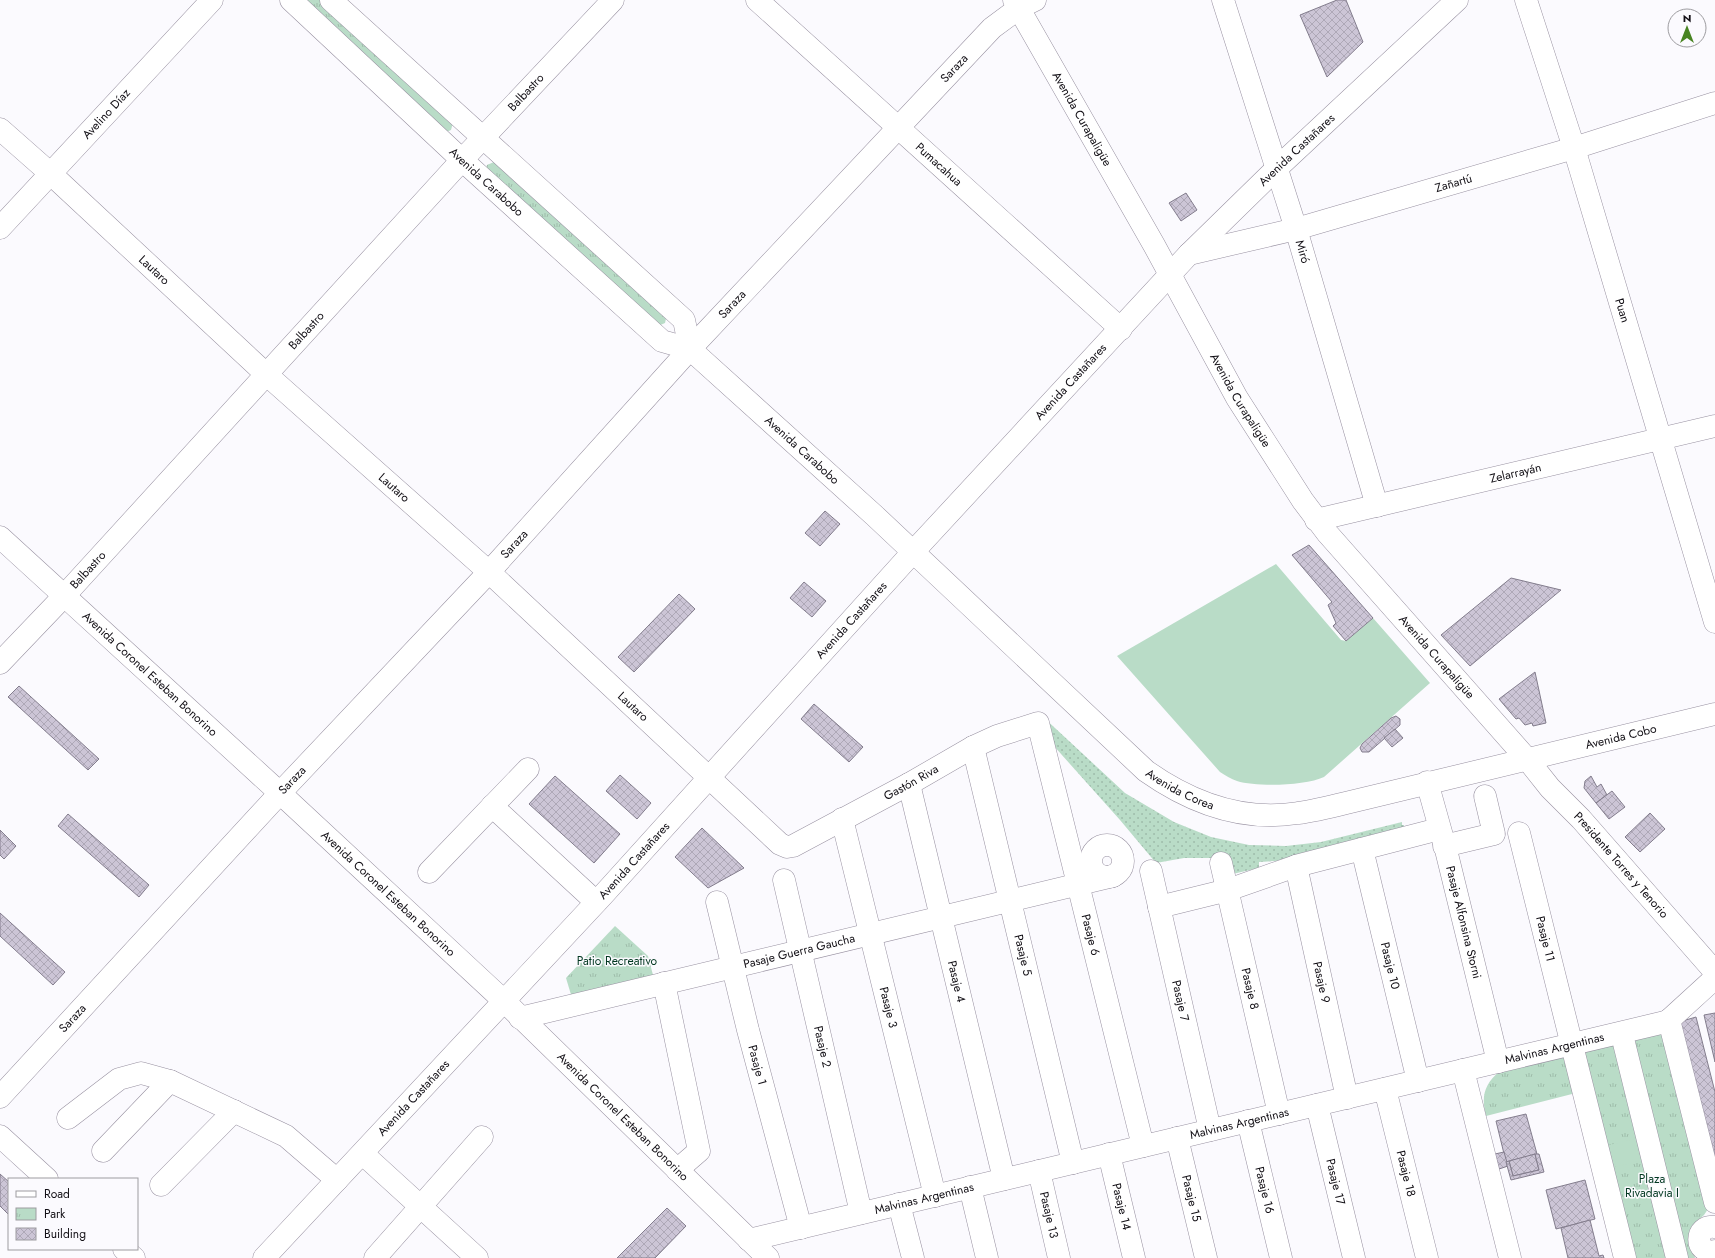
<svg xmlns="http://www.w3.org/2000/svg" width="1715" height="1258" font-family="Jost,sans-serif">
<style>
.grass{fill:url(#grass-dots)}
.park{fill:url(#park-tufts)}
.garden{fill:#b9dcc7}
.building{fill:url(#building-cross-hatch);stroke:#837d8d}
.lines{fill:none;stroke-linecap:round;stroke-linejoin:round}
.minor-casing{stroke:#9891a1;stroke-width:23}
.major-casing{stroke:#9891a1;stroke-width:23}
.minor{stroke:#fff;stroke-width:22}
.major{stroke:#fff;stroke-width:22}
.labels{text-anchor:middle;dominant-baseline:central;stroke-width:3;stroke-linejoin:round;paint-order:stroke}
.street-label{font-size:12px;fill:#110e14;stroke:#fbfafe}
.park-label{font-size:12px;fill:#013720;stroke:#fbfafe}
</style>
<defs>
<pattern id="grass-dots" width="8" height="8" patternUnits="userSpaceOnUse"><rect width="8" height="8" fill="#b9dcc7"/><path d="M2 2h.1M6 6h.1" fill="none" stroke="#9ebcaa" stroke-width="1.8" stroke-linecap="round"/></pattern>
<pattern id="park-tufts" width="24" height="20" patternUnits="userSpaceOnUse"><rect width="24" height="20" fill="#b9dcc7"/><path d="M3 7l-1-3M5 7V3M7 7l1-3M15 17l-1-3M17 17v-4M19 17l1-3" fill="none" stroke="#9ebcaa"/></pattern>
<pattern id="building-cross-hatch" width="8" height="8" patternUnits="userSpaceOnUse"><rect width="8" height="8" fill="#ccc5d6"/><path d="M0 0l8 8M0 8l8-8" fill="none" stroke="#aea8b7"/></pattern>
</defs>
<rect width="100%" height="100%" fill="#fbfafe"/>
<!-- grass -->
<polygon class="grass" points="1041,715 1125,793 1174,822 1211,837 1249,845 1286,846 1321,842 1402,822 1402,825 1404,825 1404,832 1291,860 1259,862 1259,868 1228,875 1224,858 1184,858 1156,863 1120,820 1053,745"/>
<!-- park -->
<g class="park">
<polygon points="302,0 322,0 454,119 451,130 444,133"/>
<polygon points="494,162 667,314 665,323 658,326 485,173 487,165"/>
<polygon points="615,926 648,956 653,975 572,998 566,978"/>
<path d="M 1663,1030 L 1708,1209 L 1704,1215 L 1697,1221 L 1692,1248 L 1695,1258 L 1617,1258 L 1576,1093 L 1486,1116 C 1481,1097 1484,1084 1500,1071 Z"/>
</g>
<!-- garden -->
<g class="garden">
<path d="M 1276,564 L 1341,640 L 1346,641 L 1373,618 L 1430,683 L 1324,777 C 1305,786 1256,787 1237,781 C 1231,779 1225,775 1220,772 L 1117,656 Z"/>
<polygon points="1643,1137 1648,1159 1610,1168 1605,1146"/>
</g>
<!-- building -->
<g class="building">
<polygon points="1337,0 1346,0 1363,42 1327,77 1300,15"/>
<polygon points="1186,193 1197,210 1181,221 1169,203"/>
<polygon points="825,511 840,524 820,546 805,533"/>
<polygon points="1309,545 1373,618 1346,641 1333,626 1336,623 1328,605 1332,602 1292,555"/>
<polygon points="1511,578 1561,590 1470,666 1441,635"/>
<polygon points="804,582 826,601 812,617 790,598"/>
<polygon points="679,594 695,609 634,672 618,657"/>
<polygon points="1535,672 1546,723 1533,726 1532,723 1525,725 1519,718 1516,719 1499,699"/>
<polygon points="19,686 99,759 88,770 8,697"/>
<polygon points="814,704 863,747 849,762 801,719"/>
<polygon points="1396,716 1400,719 1400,725 1369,752 1362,752 1360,748 1362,744 1391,718"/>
<polygon points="1395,729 1403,738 1392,747 1384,738"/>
<polygon points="620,775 651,803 637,819 606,791"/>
<polygon points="555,776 620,834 594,863 529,804"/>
<polygon points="1591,776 1597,787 1601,784 1607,795 1596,803 1584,788 1585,781"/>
<polygon points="1612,791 1625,807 1609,819 1596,803"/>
<polygon points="1650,813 1665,829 1640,852 1625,837"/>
<polygon points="68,814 149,885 139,897 58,826"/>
<polygon points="702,828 744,868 708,888 675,857"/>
<polygon points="0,830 16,846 4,859 0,855"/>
<polygon points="0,913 65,972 53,985 0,936"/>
<polygon points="1715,1013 1715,1062 1704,1015"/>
<polygon points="1696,1017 1715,1092 1715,1170 1679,1022"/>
<polygon points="1526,1114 1537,1154 1506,1162 1496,1121"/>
<polygon points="1504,1152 1508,1166 1499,1169 1495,1154"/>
<polygon points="1535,1154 1539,1170 1513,1176 1509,1161"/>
<polygon points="1535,1154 1539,1154 1544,1172 1511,1180 1506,1162 1509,1161 1513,1176 1539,1170"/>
<polygon points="0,1174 9,1182 9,1215 0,1206"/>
<polygon points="1585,1180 1595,1219 1556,1229 1546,1190"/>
<polygon points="667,1208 686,1226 655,1258 617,1258"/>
<polygon points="1590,1220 1599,1256 1603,1255 1604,1258 1568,1258 1561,1228"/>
</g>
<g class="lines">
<defs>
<g id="minor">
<path id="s1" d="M 757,0 L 1121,329"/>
<path id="s2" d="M 1223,0 L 1296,229 L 1377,506"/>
<path id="s3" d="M 1526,0 L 1574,148 L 1715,622"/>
<path id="s4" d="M 0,129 L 51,174 L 267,375 L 489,572 L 780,844 L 787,847 L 793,846 L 909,784 L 973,747 L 997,736 L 1038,723 L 1143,1146"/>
<path id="s5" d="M 0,228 L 212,0"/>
<path id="s6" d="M 1189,254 L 1296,229 L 1574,148 L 1715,103"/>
<path id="s7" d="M 1316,520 L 1715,426"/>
<path id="s8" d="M 0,537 L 280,793 L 504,1001 L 768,1258"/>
<path id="s9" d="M 0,663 L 64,596 L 462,160 L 613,0"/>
<path id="s10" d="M 973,747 L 1073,1163"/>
<path id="s11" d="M 1527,759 L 1550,788 L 1581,819 L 1715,972"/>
<path id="s12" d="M 1427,782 L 1446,850 L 1498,1062"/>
<path id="s13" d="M 909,784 L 1004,1179"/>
<polyline points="492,806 596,902"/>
<path id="s14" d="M 842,819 L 935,1196"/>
<path id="s15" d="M 1519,833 L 1625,1258"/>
<circle cx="1107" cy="861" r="16"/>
<polyline points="1444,846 1494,834 1485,796"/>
<path id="s16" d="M 1362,849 L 1418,1081"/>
<path id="s17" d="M 1221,863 L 1279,1114"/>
<path id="s18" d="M 1296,866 L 1347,1098"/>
<path id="s19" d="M 1151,871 L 1210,1130"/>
<polyline points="429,872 528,769"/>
<path id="s20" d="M 784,880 L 861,1213"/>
<path id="s21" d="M 717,902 L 748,1030 L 801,1228"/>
<polyline points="1159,907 1228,890 1296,866 1439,829"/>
<polyline points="664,983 699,1151 677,1170"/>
<path id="s22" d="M 520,1018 L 1113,876"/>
<polyline points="1669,1020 1715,1202"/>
<polyline points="1624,1043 1677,1258"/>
<polyline points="1463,1070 1510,1258"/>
<path id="s23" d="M 1385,1089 L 1427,1258"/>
<path id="s24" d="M 0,1097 L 280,793 L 489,572 L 690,349 L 992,28 L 1019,8 L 1035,0"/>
<path id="s25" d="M 1317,1105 L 1354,1258"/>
<polyline points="68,1118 119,1079 141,1073 170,1081 286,1136 337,1180"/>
<path id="s26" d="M 1248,1121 L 1281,1258"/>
<polyline points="0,1136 47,1179"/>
<path id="s27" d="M 1177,1138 L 1206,1258"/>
<polyline points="103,1151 170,1081"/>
<polyline points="363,1154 477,1258"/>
<path id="s28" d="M 1109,1154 L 1134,1258"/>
<path id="s29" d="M 1039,1171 L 1059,1258"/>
<polyline points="161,1185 234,1111"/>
<polyline points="970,1187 987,1258"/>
<polyline points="899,1204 913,1258"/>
<path d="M 1715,1227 C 1694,1224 1694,1255 1715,1251"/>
<path id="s30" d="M 749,1240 L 1665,1022 L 1669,1020 L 1715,978"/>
<polyline points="124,1249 134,1258"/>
<polyline points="375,1258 482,1137"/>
</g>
<g id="major">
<path id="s31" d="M 291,0 L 462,160 L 662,341 L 690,349 L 875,516 L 1146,771 C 1190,802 1242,822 1298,813 C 1314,811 1330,807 1346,803 L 1715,714"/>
<polyline points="331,0 684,320 690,349"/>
<path id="s32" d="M 1014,0 L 1154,245 L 1237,398 L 1303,501 L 1328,534 L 1527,759"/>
<path id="s33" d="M 264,1258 L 603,895 L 913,552 L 1189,254 L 1277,168 L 1457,0"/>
</g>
</defs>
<!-- minor casing -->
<use href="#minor" class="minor-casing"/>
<!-- major casing -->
<use href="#major" class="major-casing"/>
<!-- minor -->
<use href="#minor" class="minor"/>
<!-- major -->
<use href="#major" class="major"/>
</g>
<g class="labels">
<!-- street labels -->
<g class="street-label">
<text stroke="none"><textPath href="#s24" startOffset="1403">Saraza</textPath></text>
<text stroke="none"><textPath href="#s9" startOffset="776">Balbastro</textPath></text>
<text stroke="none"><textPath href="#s5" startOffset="156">Avelino Díaz</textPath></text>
<text stroke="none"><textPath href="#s32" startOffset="137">Avenida Curapaligüe</textPath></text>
<text stroke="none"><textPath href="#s33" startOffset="1515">Avenida Castañares</textPath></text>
<text stroke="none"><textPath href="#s1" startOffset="245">Pumacahua</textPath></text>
<text stroke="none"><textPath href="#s31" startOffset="267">Avenida Carabobo</textPath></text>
<text stroke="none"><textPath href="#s6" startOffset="274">Zañartú</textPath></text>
<text stroke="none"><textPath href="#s2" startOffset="264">Miró</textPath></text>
<text stroke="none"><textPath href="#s4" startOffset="209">Lautaro</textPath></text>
<text stroke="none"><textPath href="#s24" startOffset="1079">Saraza</textPath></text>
<text stroke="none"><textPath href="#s3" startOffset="325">Puan</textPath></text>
<text stroke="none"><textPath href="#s9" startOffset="452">Balbastro</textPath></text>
<text stroke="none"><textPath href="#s33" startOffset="1191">Avenida Castañares</textPath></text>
<text stroke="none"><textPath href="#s32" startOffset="460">Avenida Curapaligüe</textPath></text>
<text stroke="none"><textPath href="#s31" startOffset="684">Avenida Carabobo</textPath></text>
<text stroke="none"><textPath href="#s7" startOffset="205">Zelarrayán</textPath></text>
<text stroke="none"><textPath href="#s4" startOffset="533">Lautaro</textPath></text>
<text stroke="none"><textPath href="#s24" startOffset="755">Saraza</textPath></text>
<text stroke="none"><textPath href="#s9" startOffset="128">Balbastro</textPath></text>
<text stroke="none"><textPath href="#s33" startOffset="867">Avenida Castañares</textPath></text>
<text stroke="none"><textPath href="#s32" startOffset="784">Avenida Curapaligüe</textPath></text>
<text stroke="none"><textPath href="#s8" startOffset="203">Avenida Coronel Esteban Bonorino</textPath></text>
<text stroke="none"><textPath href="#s4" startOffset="857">Lautaro</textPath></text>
<text stroke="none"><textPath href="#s31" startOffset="1648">Avenida Cobo</textPath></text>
<text stroke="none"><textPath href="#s24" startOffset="431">Saraza</textPath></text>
<text stroke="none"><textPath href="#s4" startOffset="1206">Gastón Riva</textPath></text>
<text stroke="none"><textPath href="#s31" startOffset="1193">Avenida Corea</textPath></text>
<text stroke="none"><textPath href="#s33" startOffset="543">Avenida Castañares</textPath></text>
<text stroke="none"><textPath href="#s11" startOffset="142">Presidente Torres y Tenorio</textPath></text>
<text stroke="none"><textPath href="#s8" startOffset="527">Avenida Coronel Esteban Bonorino</textPath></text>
<text stroke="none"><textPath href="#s12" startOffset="145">Pasaje Alfonsina Storni</textPath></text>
<text stroke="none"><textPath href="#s4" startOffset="1565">Pasaje 6</textPath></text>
<text stroke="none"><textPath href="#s15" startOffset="109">Pasaje 11</textPath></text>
<text stroke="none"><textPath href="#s22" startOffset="287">Pasaje Guerra Gaucha</textPath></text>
<text stroke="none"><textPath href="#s10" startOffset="214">Pasaje 5</textPath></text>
<text stroke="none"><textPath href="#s16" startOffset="120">Pasaje 10</textPath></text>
<text stroke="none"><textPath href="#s13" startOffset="203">Pasaje 4</textPath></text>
<text stroke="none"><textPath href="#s18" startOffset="119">Pasaje 9</textPath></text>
<text stroke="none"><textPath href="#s17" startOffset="129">Pasaje 8</textPath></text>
<text stroke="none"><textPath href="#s19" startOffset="133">Pasaje 7</textPath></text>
<text stroke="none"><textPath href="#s14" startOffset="194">Pasaje 3</textPath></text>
<text stroke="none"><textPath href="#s24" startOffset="107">Saraza</textPath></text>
<text stroke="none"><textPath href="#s20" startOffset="171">Pasaje 2</textPath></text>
<text stroke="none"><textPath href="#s30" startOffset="828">Malvinas Argentinas</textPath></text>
<text stroke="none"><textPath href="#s21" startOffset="168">Pasaje 1</textPath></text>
<text stroke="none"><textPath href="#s33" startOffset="219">Avenida Castañares</textPath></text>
<text stroke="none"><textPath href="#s8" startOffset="851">Avenida Coronel Esteban Bonorino</textPath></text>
<text stroke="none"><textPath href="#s30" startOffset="504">Malvinas Argentinas</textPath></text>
<text stroke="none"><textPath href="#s23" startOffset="87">Pasaje 18</textPath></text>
<text stroke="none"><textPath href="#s25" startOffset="79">Pasaje 17</textPath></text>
<text stroke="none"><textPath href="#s26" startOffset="71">Pasaje 16</textPath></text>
<text stroke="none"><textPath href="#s30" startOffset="180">Malvinas Argentinas</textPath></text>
<text stroke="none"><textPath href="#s27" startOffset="62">Pasaje 15</textPath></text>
<text stroke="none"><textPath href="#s28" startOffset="54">Pasaje 14</textPath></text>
<text stroke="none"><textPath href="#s29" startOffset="45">Pasaje 13</textPath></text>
</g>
<!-- park labels -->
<g class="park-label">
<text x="617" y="961">Patio Recreativo</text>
<text x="1652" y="1179">Plaza<tspan x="1652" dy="14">Rivadavia I</tspan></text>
</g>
</g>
<!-- legend -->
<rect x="8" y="1178" width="130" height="72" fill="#fbfafe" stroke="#9d9ca0"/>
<rect x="16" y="1191" width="20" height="6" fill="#ffffff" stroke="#9d9ca0"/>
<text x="44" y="1198" font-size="12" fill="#110e14">Road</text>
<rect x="16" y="1208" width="20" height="12" fill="url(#park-tufts)" stroke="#9d9ca0"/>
<text x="44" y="1218" font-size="12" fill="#110e14">Park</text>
<rect x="16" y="1228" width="20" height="12" fill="url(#building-cross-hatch)" stroke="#9d9ca0"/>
<text x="44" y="1238" font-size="12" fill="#110e14">Building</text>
<!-- north arrow -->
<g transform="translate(1687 28)"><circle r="19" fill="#fbfafe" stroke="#9d9ca0"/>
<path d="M0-3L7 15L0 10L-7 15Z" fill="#488422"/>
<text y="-6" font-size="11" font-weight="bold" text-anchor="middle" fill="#110e14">N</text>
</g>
</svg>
